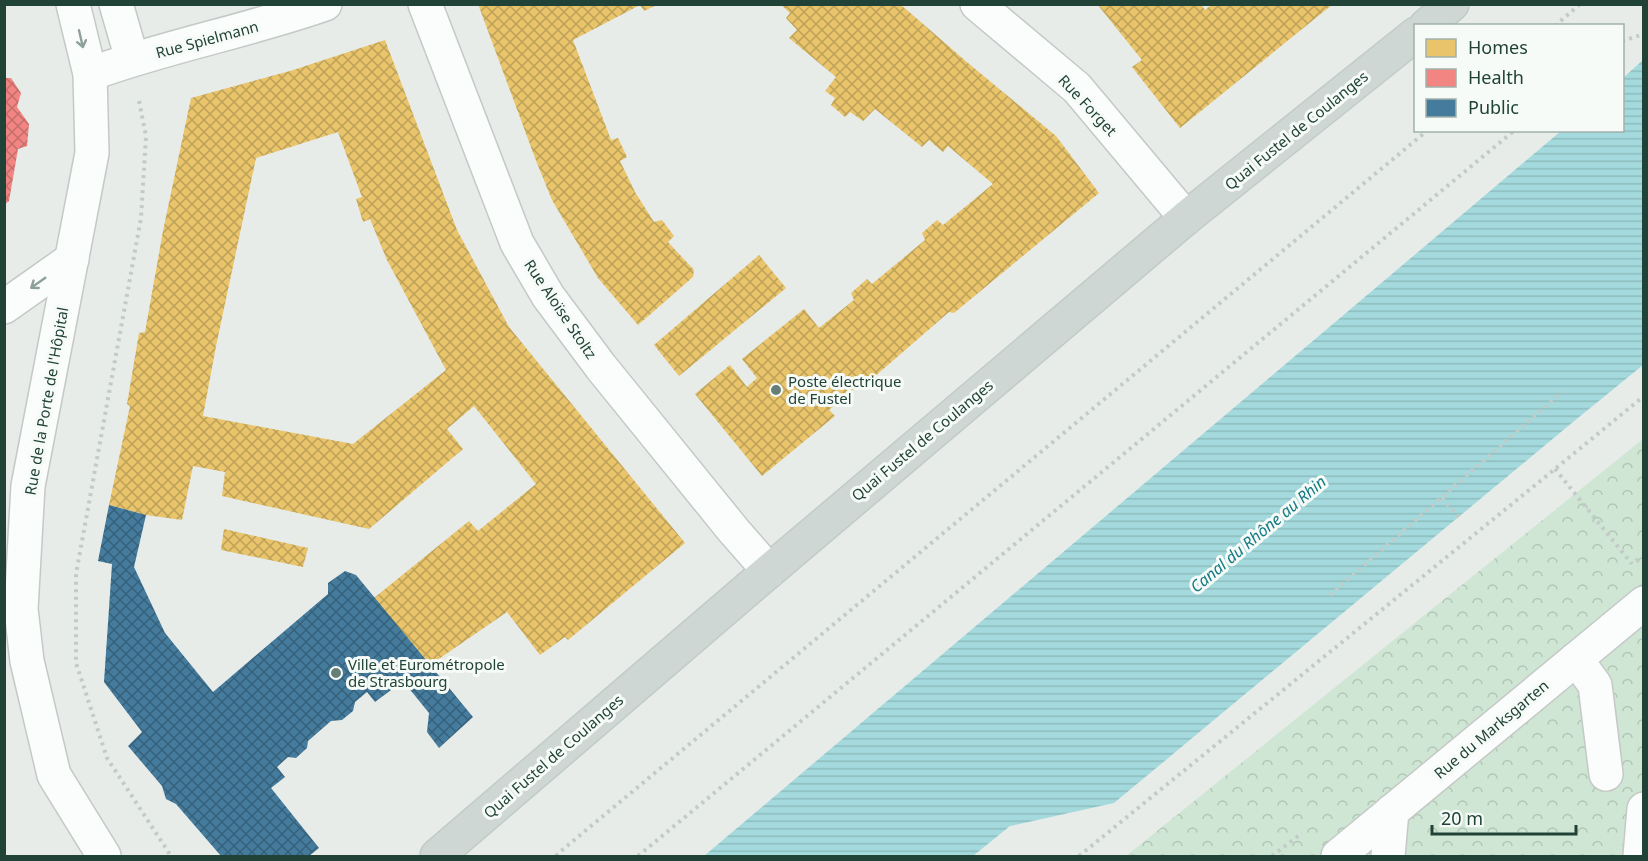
<svg xmlns="http://www.w3.org/2000/svg" width="1648" height="861" font-family="'Noto Sans',sans-serif">
<style>
.park{fill:url(#park-crowns)}
.water{fill:url(#water-rules)}
.homes{fill:url(#homes-cross-hatch);fill-rule:evenodd}
.health{fill:url(#health-cross-hatch)}
.public{fill:url(#public-cross-hatch)}
.lines{fill:none;stroke-linecap:round;stroke-linejoin:round}
.minor-casing{stroke:#c4c9c6;stroke-width:36}
.major-casing{stroke:#c1cbc7;stroke-width:36}
.path{stroke:#c2cbc7;stroke-width:4;stroke-dasharray:3 4.5;stroke-linecap:butt}
.minor{stroke:#fbfcfc;stroke-width:33}
.major{stroke:#ced7d4;stroke-width:33}
.oneway{stroke:#8ea09a}
.poi-dot{fill:#667e75;stroke:#f6fbf8;stroke-width:2}
.labels{text-anchor:middle;dominant-baseline:central;stroke-width:6;stroke-linejoin:round;paint-order:stroke}
.street-label{font-size:15px;fill:#214337;stroke:#f6fbf8}
.poi-label{font-size:15px;fill:#214337;stroke:#f6fbf8;text-anchor:start}
.water-label{font-size:16px;font-style:italic;fill:#157b85;stroke:#f6fbf8}
</style>
<defs>
<pattern id="park-crowns" width="20" height="18" patternUnits="userSpaceOnUse" patternTransform="scale(1.5)"><rect width="20" height="18" fill="#cfe6d4"/><path d="M2 6a3 3 0 1 1 6 0M12 15a3 3 0 1 1 6 0" fill="none" stroke="#b1c6b7"/></pattern>
<pattern id="water-rules" width="6" height="5" patternUnits="userSpaceOnUse" patternTransform="scale(1.5)"><rect width="6" height="5" fill="#a4dadd"/><path d="M0 2.5h6" fill="none" stroke="#8dbcbe"/></pattern>
<pattern id="homes-cross-hatch" width="8" height="8" patternUnits="userSpaceOnUse" patternTransform="scale(1.5)"><rect width="8" height="8" fill="#e9c46a"/><path d="M0 0l8 8M0 8l8-8" fill="none" stroke="#bca158"/></pattern>
<pattern id="health-cross-hatch" width="8" height="8" patternUnits="userSpaceOnUse" patternTransform="scale(1.5)"><rect width="8" height="8" fill="#f28482"/><path d="M0 0l8 8M0 8l8-8" fill="none" stroke="#c46e6b"/></pattern>
<pattern id="public-cross-hatch" width="8" height="8" patternUnits="userSpaceOnUse" patternTransform="scale(1.5)"><rect width="8" height="8" fill="#457b9d"/><path d="M0 0l8 8M0 8l8-8" fill="none" stroke="#36617a"/></pattern>
</defs>
<rect width="100%" height="100%" fill="#e7ece9"/>
<!-- park -->
<polygon class="park" points="1643,439 1643,856 1126,856"/>
<!-- water -->
<polygon class="water" points="1643,60 1643,365 1573,422 1114,803 1010,826 973,856 704,856 1561,131 1622,130 1623,78"/>
<!-- homes -->
<g class="homes">
<polygon points="478,4 659,4 644,11 640,5 573,40 611,140 618,138 627,157 620,161 635,192 654,222 662,220 674,236 668,242 694,270 693,277 638,325 598,278 552,200 535,158"/>
<polygon points="780,4 900,4 968,63 1056,136 1099,193 954,313 949,312 866,384 863,382 829,410 835,416 762,476 695,394 730,365 747,387 757,378 742,359 804,309 819,328 854,300 851,293 867,279 872,284 925,240 922,233 937,220 943,225 993,184 948,146 943,152 929,140 922,147 875,109 863,121 850,112 845,117 831,105 835,98 825,91 836,77 789,38 797,30 786,18 790,13"/>
<polygon points="1097,4 1201,4 1205,10 1212,4 1333,4 1180,128 1132,67 1142,60"/>
<path d="M 385,40 L 457,230 L 509,327 L 685,543 L 568,640 L 565,637 L 540,655 L 507,612 L 430,665 L 374,598 L 469,521 L 478,531 L 536,484 L 474,406 L 447,429 L 463,449 L 369,529 L 222,496 L 225,472 L 193,466 L 182,520 L 146,515 L 109,505 L 130,406 L 127,404 L 139,333 L 145,332 L 163,231 L 191,98 L 290,71 ZM 338,132 L 362,197 L 356,199 L 363,222 L 370,219 L 387,260 L 446,370 L 353,444 L 203,416 L 216,346 L 256,158 Z"/>
<polygon points="759,255 786,288 679,376 654,345"/>
<polygon points="224,529 308,548 303,567 221,550"/>
</g>
<!-- health -->
<polygon class="health" points="4,78 11,78 21,93 17,107 29,124 27,146 18,149 9,201 4,205"/>
<!-- public -->
<polygon class="public" points="109,505 146,515 134,567 165,633 213,692 328,594 328,583 345,571 356,575 473,717 439,748 427,732 429,713 403,681 375,702 367,692 355,702 353,711 342,720 331,721 308,741 307,748 296,758 288,757 277,767 285,777 271,788 319,848 309,856 221,856 176,804 166,799 162,786 128,746 142,732 104,682 112,564 98,561"/>
<g class="lines">
<defs>
<g id="minor">
<polyline points="73,4 90,74 92,153 28,486 21,609 27,661 54,775 104,856"/>
<polyline points="116,4 132,59"/>
<polyline points="425,4 517,243 548,296 601,367 734,531 769,571"/>
<polyline points="977,4 1077,88 1186,218"/>
<path d="M 90,74 C 167,46 248,31 325,4"/>
<polyline points="4,307 72,259"/>
<polyline points="1576,659 1595,685 1606,774"/>
<polyline points="1338,856 1644,603"/>
<polyline points="1388,856 1392,811"/>
<polyline points="1640,856 1644,809"/>
</g>
<g id="major">
<polyline points="1426,26 1452,4"/>
<polyline points="437,856 769,571 1186,218 1416,34"/>
</g>
</defs>
<!-- minor casing -->
<use href="#minor" class="minor-casing"/>
<!-- major casing -->
<use href="#major" class="major-casing"/>
<!-- path -->
<g class="path">
<polyline points="1555,26 1580,4"/>
<polyline points="1622,41 1644,34"/>
<polyline points="139,101 146,136 141,218 76,574 76,663 107,758 171,856"/>
<polyline points="1555,469 1632,564"/>
<polyline points="1442,498 1459,517"/>
<polyline points="1636,561 1644,556"/>
<polyline points="1330,595 1562,392"/>
<polyline points="556,856 561,851 1428,130"/>
<polyline points="638,856 1515,130"/>
<polyline points="1079,856 1555,469 1644,396"/>
<polyline points="1272,856 1302,833"/>
</g>
<!-- minor -->
<use href="#minor" class="minor"/>
<!-- major -->
<use href="#major" class="major"/>
</g>
<!-- one-way arrows -->
<defs><path id="oneway-shaft" d="M-6 0H5M1.5-3L5.5 0L1.5 3" fill="none" stroke-width="1.6" stroke-linecap="round" stroke-linejoin="round" transform="scale(1.5)"/></defs>
<g class="oneway">
<use href="#oneway-shaft" transform="translate(81 39) rotate(77)"/>
<use href="#oneway-shaft" transform="translate(38 283) rotate(145)"/>
</g>
<!-- markers -->
<g class="poi-dot">
<circle cx="776" cy="390" r="6"/>
<circle cx="336" cy="673" r="6"/>
</g>
<g class="labels">
<!-- street labels -->
<g class="street-label">
<text transform="translate(207 39) rotate(-15)">Rue Spielmann</text>
<text transform="translate(1088 105) rotate(47)">Rue Forget</text>
<text transform="translate(1296 130) rotate(-39)">Quai Fustel de Coulanges</text>
<text transform="translate(561 309) rotate(56)">Rue Aloïse Stoltz</text>
<text transform="translate(46 401) rotate(-80)">Rue de la Porte de l'Hôpital</text>
<text transform="translate(922 440) rotate(-40)">Quai Fustel de Coulanges</text>
<text transform="translate(1491 729) rotate(-40)">Rue du Marksgarten</text>
<text transform="translate(553 756) rotate(-41)">Quai Fustel de Coulanges</text>
</g>
<!-- poi labels -->
<g class="poi-label">
<text x="788" y="381">Poste électrique<tspan x="788" dy="17">de Fustel</tspan></text>
<text x="348" y="664">Ville et Eurométropole<tspan x="348" dy="17">de Strasbourg</tspan></text>
</g>
<!-- water labels -->
<g class="water-label">
<text transform="translate(1258 534) rotate(-40)">Canal du Rhône au Rhin</text>
</g>
</g>
<!-- border -->
<rect width="1648" height="861" fill="none" stroke="#214337" stroke-width="12"/>
<!-- legend -->
<rect x="1414" y="24" width="210" height="108" fill="#f6fbf8" stroke="#a1b1ab" stroke-width="1.5"/>
<rect x="1426" y="39" width="30" height="18" fill="#e9c46a" stroke="#a1b1ab" stroke-width="1.5"/>
<text x="1468" y="54" font-size="18" fill="#214337">Homes</text>
<rect x="1426" y="69" width="30" height="18" fill="#f28482" stroke="#a1b1ab" stroke-width="1.5"/>
<text x="1468" y="84" font-size="18" fill="#214337">Health</text>
<rect x="1426" y="99" width="30" height="18" fill="#457b9d" stroke="#a1b1ab" stroke-width="1.5"/>
<text x="1468" y="114" font-size="18" fill="#214337">Public</text>
<!-- scale -->
<path d="M1432 825v9h144v-9" fill="none" stroke="#214337" stroke-width="3"/>
<text x="1441" y="825" font-size="18" fill="#214337" stroke="#f6fbf8" stroke-width="4.5" paint-order="stroke">20 m</text>
</svg>
